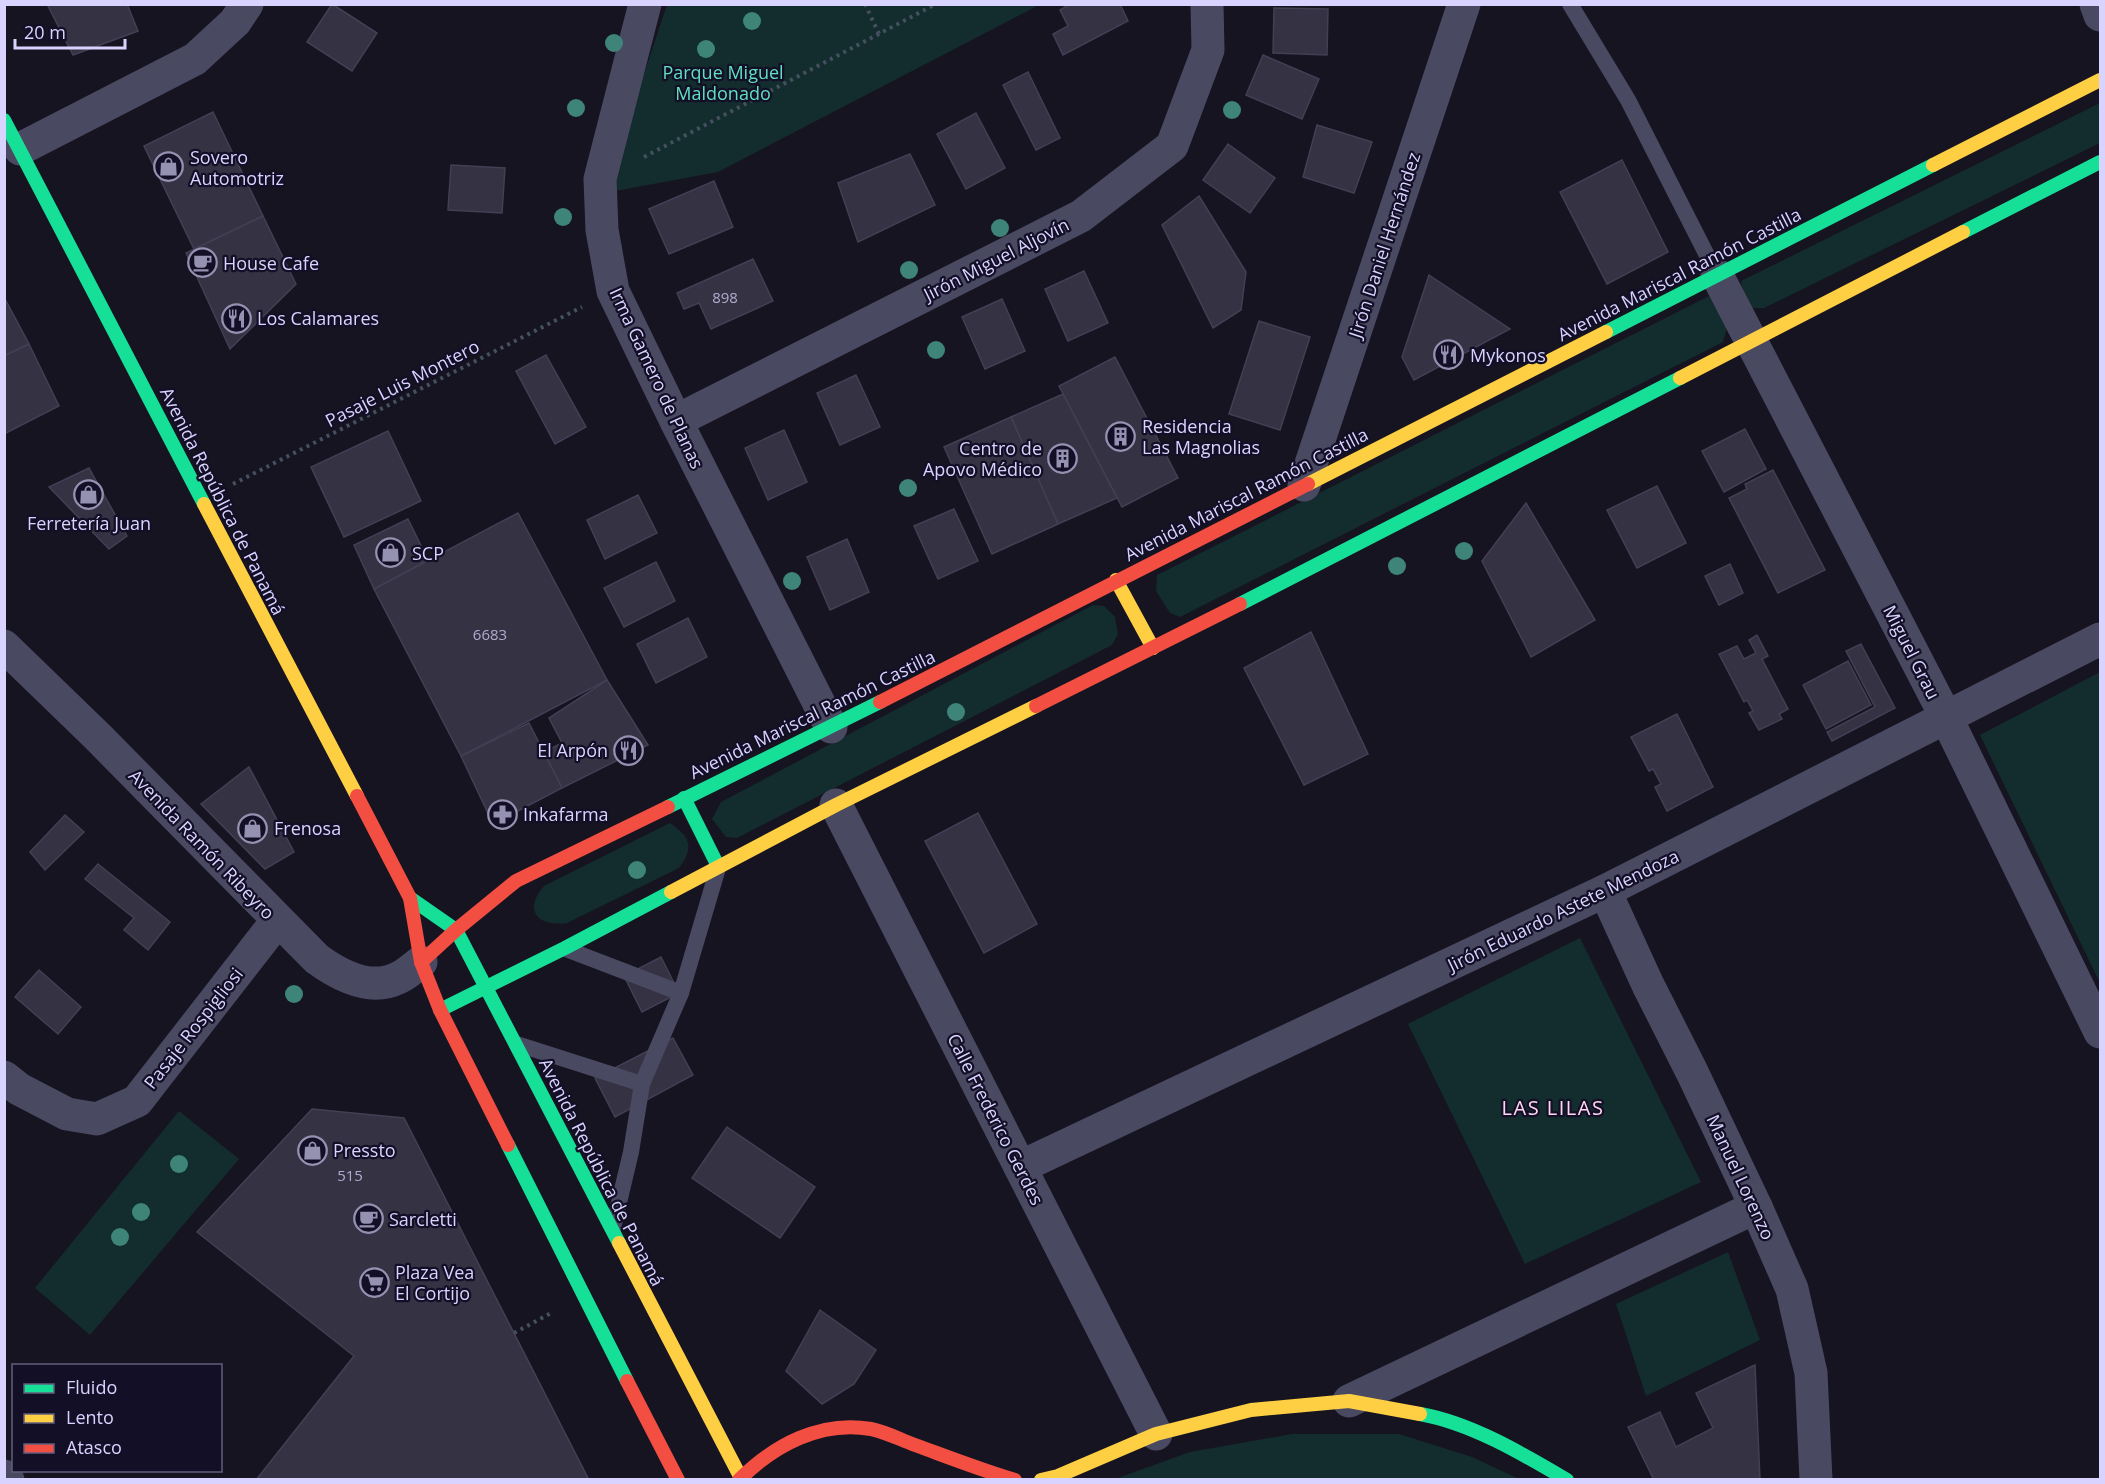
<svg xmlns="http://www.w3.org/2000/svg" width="2105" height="1484" font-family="'Open Sans',sans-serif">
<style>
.green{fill:#132c2d}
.building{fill:#343243;stroke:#433f54;stroke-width:1.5}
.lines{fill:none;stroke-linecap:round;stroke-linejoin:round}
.path{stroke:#44505f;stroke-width:4;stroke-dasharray:3 4.5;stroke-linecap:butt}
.lane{stroke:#4a4962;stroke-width:16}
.street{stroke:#4a4962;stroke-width:33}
.fast{stroke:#16e098;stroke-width:14}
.slow{stroke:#ffcf43;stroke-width:14}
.jam{stroke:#f24e42;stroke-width:14}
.tree{fill:#3e8478}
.labels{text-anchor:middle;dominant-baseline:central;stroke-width:4.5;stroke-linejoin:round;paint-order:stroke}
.number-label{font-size:15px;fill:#b0acd0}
.park-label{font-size:18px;fill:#5fe0c0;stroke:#130f26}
.poi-label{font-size:18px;fill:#d9d4ff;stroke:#130f26;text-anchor:start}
.street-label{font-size:18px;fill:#d9d4ff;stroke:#130f26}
.neighbourhood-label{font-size:20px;letter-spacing:1.5px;fill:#ffd6f0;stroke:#130f26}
</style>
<rect width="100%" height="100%" fill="#161421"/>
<!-- green -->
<g class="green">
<polygon points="667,5 1039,5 718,172 610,192 623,137"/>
<polygon points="2100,103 2100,143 1764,308 1751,308 1744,299 1741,281"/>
<polygon points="1709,296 1727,328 1723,342 1180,617 1170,613 1156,591 1157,575"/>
<polygon points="1093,605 1104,606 1115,617 1118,634 1112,645 737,838 726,837 712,819 721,802"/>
<polygon points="2100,672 2100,983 1980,735"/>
<path d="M 670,823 C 691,837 694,848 679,868 L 567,923 C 537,927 523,910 544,886 Z"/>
<polygon points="1580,938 1701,1182 1525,1264 1408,1024"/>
<polygon points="179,1111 239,1159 90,1335 35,1288"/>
<polygon points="1728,1252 1760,1340 1646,1396 1616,1304"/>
<polygon points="1292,1434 1399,1434 1472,1457 1519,1479 1115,1479 1190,1452"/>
</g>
<!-- building -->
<g class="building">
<polygon points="47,4 127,4 138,31 73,55"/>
<polygon points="332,4 377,33 352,71 307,42"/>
<polygon points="1070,4 1120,4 1128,21 1063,55 1053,34 1068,26 1060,10"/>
<polygon points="1274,8 1328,9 1327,55 1273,53"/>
<polygon points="1263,55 1319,79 1302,119 1246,95"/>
<polygon points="1028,72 1060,138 1036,150 1003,85"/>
<polygon points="213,112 263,216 194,249 144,146"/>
<polygon points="976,113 1005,168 966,189 937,134"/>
<polygon points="1317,125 1372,142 1354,193 1303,177"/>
<polygon points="1228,144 1275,178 1250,213 1203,180"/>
<polygon points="910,154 935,205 858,242 838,183"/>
<polygon points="1622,160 1668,252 1607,284 1560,192"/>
<polygon points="451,165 505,168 502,213 448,210"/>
<polygon points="714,181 733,227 669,254 649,209"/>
<polygon points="1199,196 1246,272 1241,310 1213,328 1162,225"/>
<polygon points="263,216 296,284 230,349 186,253"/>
<polygon points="753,259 773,301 711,329 699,303 684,309 677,293"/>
<polygon points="1084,271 1108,323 1068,341 1045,289"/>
<polygon points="1429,275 1510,329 1414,380 1402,357"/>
<polygon points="4,297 29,344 4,356"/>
<polygon points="1002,299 1025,351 985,369 962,317"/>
<polygon points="1259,321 1310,337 1280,430 1229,414"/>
<polygon points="29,344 59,406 4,434 4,356"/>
<polygon points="546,355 586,427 555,444 516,371"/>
<polygon points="1115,357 1178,478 1122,507 1059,386"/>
<polygon points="856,375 880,427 840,445 817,393"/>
<polygon points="1063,394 1117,498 1058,524 1011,417"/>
<polygon points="1011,417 1058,524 992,554 944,447"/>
<polygon points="1745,429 1766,469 1724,492 1702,451"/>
<polygon points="784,430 807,482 768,500 745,448"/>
<polygon points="388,431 421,501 344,537 311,467"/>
<polygon points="89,468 127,536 109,549 49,487"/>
<polygon points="1773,470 1825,570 1778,593 1729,498 1747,489 1745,484"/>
<polygon points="1657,486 1686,543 1637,568 1607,510"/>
<polygon points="638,495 657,533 605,559 587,520"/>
<polygon points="1526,503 1595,620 1531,657 1482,561"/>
<polygon points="954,509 978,561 938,579 914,526"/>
<polygon points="518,513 607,680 461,756 374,589"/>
<polygon points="408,519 428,560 374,589 354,545"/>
<polygon points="847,539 869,592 830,610 807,557"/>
<polygon points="656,562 675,601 624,627 604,588"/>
<polygon points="1730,564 1743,593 1719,605 1705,576"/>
<polygon points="688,618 707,657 656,683 637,644"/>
<polygon points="1311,632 1368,754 1304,785 1244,668"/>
<polygon points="1757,635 1768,656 1762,659 1788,709 1779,714 1782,719 1759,730 1749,713 1753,711 1747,700 1744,702 1719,654 1737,646 1744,659 1756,653 1749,640"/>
<polygon points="1861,644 1895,708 1832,741 1827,732 1875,707 1846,651"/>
<polygon points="1848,661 1871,705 1826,729 1803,685"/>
<polygon points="607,680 648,745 562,788 544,752 562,743 549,718"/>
<polygon points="1677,714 1713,787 1667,811 1655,787 1661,784 1653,769 1649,771 1631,737"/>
<polygon points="529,723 562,788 493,824 461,756"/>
<polygon points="249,767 294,852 265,869 201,804"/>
<polygon points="978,813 1037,924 984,953 925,841"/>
<polygon points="65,815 84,832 45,870 30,852"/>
<polygon points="98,864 170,922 148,950 124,930 134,918 85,879"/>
<polygon points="661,957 679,993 642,1012 624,976"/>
<polygon points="39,970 81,1007 58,1034 15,997"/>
<polygon points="673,1038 693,1075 615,1117 595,1078"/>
<polygon points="312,1109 404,1118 589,1480 256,1480 354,1356 197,1232"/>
<polygon points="727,1127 815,1187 780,1238 692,1178"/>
<polygon points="820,1310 876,1350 854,1384 822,1404 786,1371"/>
<polygon points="1755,1365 1760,1480 1654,1480 1628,1427 1660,1412 1676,1447 1713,1428 1696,1393"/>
</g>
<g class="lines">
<!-- path -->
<g class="path">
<polyline points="865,4 879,34"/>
<polyline points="644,157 936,4"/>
<polyline points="233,484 582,307"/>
<polyline points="514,1333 553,1312"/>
</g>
<!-- lane -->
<g class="lane">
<polyline points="1570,4 1628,100 1717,275"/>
<polyline points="566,949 681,993"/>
<polyline points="517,1044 642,1084"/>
<polyline points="613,1228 631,1152 642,1084 681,993 718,868"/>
</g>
<!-- street -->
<g class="street">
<polyline points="645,4 600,179 602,230 613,291 676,421 831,727"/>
<polyline points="2096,4 2100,15"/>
<polyline points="20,149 195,59 235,22 247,4"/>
<polyline points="1717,275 1947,719 2100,1032"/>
<polyline points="676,421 1081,216 1172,146 1208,50 1207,4"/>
<polyline points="1304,485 1464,4"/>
<path d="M 4,646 L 97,736 L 317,959 C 339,975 370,992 398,978 C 406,975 414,967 421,962"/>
<polyline points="836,805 1156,1434"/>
<polyline points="1605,891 1648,985 1692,1072 1756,1207 1792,1289 1811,1373 1816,1480"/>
<polyline points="4,1077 19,1089 67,1114 97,1119 137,1101 277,921"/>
<polyline points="1020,1167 1605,891 2100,639"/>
<polyline points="1349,1401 1756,1207"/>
<polyline points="4,1476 8,1480"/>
</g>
<!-- fast -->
<g class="fast">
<polyline points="4,120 204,504"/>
<polyline points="1963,232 2100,162"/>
<polyline points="1606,332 1933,165"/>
<polyline points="1240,604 1680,378"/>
<polyline points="684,798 718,866"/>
<polyline points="668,807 880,702"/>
<polyline points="410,898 456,930 619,1243"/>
<polyline points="440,1010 565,948 671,892"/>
<polyline points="508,1145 627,1381"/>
<path d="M 1420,1414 C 1471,1423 1523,1454 1567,1480"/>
</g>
<!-- slow -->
<g class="slow">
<polyline points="1933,165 2100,80"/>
<polyline points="1680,378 1963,232"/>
<polyline points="1308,484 1606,332"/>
<polyline points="204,504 357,796"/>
<polyline points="1116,580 1153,648"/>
<polyline points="671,892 836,805 1036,706"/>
<polyline points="619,1243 742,1480"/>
<polyline points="1041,1480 1058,1476 1156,1434 1251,1410 1349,1401 1420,1414"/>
</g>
<!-- jam -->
<g class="jam">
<polyline points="880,702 1308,484"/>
<polyline points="1036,706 1240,604"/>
<polyline points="357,796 410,898 421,962 440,1010 508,1145"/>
<polyline points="421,962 456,930 516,881 668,807"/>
<polyline points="627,1381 678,1480"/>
<path d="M 739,1480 C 774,1445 821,1420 871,1429 C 886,1432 901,1440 915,1445 C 948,1457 981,1470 1015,1480"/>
</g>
</g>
<!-- trees -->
<g class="tree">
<circle cx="752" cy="21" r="9"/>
<circle cx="614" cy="43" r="9"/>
<circle cx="706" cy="49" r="9"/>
<circle cx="576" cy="108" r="9"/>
<circle cx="1232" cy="110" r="9"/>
<circle cx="563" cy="217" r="9"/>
<circle cx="1000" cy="228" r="9"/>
<circle cx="909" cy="270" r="9"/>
<circle cx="936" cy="350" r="9"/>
<circle cx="908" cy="488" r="9"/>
<circle cx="1464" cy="551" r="9"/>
<circle cx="1397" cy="566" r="9"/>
<circle cx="792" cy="581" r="9"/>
<circle cx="956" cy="712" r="9"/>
<circle cx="637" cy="870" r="9"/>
<circle cx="294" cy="994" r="9"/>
<circle cx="179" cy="1164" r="9"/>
<circle cx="141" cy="1212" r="9"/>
<circle cx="120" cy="1237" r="9"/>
</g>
<!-- icons -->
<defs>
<symbol id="shop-ring" viewBox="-11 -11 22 22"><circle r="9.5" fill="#130f26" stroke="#9591b1" stroke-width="1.5"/><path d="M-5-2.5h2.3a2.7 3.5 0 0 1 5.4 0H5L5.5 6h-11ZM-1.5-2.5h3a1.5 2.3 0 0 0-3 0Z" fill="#9591b1"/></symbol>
<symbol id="cafe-ring" viewBox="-11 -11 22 22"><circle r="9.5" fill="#130f26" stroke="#9591b1" stroke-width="1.5"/><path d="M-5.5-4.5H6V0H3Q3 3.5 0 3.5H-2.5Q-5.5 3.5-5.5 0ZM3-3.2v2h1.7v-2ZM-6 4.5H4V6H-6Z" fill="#9591b1"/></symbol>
<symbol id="restaurant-ring" viewBox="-11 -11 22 22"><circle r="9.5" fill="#130f26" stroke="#9591b1" stroke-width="1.5"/><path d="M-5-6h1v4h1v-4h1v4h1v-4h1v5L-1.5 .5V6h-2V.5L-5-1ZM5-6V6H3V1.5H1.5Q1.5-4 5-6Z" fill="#9591b1"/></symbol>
<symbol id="building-ring" viewBox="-11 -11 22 22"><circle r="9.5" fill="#130f26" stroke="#9591b1" stroke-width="1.5"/><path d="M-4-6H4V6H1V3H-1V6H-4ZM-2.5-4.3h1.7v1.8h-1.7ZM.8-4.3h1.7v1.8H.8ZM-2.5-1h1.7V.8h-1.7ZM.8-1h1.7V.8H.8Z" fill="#9591b1"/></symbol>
<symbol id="pharmacy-ring" viewBox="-11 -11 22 22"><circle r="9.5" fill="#130f26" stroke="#9591b1" stroke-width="1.5"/><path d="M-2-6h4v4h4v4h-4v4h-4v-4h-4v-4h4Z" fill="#9591b1"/></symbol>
<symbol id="supermarket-ring" viewBox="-11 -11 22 22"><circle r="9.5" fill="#130f26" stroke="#9591b1" stroke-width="1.5"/><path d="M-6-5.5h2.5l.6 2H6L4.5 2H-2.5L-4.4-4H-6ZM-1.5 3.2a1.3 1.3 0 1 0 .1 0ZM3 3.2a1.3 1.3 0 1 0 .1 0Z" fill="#9591b1"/></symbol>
</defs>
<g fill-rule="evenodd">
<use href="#shop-ring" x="152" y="150" width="33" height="33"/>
<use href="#cafe-ring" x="186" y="246" width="33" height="33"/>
<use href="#restaurant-ring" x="220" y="302" width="33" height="33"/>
<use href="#restaurant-ring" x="1432" y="338" width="33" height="33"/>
<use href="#building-ring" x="1104" y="420" width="33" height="33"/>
<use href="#building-ring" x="1046" y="442" width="33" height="33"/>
<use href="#shop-ring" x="72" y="478" width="33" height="33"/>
<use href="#shop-ring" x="374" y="536" width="33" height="33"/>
<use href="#restaurant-ring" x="612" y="734" width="33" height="33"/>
<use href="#pharmacy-ring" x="486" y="798" width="33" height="33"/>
<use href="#shop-ring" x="236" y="812" width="33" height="33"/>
<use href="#shop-ring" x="296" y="1134" width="33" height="33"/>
<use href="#cafe-ring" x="352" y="1202" width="33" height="33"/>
<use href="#supermarket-ring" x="358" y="1266" width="33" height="33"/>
</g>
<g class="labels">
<!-- number labels -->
<g class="number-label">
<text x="725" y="297">898</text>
<text x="490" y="634">6683</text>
<text x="350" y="1175">515</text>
</g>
<!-- park labels -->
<g class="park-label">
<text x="723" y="72">Parque Miguel<tspan x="723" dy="21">Maldonado</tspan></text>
</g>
<!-- poi labels -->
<g class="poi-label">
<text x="190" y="157">Sovero<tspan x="190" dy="21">Automotriz</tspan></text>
<text x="223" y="263">House Cafe</text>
<text x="257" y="318">Los Calamares</text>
<text x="1470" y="355">Mykonos</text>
<text x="1142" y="426">Residencia<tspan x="1142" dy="21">Las Magnolias</tspan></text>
<text x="1042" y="448" text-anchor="end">Centro de<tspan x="1042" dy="21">Apovo Médico</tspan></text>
<text x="89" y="523" text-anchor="middle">Ferretería Juan</text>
<text x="412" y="553">SCP</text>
<text x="608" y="750" text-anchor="end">El Arpón</text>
<text x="523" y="814">Inkafarma</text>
<text x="274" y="828">Frenosa</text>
<text x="333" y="1150">Pressto</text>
<text x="389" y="1219">Sarcletti</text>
<text x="395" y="1272">Plaza Vea<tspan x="395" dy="21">El Cortijo</tspan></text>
</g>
<!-- street labels -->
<g class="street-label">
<text transform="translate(1384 245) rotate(-72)">Jirón Daniel Hernández</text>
<text transform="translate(996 259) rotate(-27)">Jirón Miguel Aljovín</text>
<text transform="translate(1679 274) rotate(-27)">Avenida Mariscal Ramón Castilla</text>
<text transform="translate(657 378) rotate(65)">Irma Gamero de Planas</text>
<text transform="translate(402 383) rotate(-27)">Pasaje Luis Montero</text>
<text transform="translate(1246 494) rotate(-27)">Avenida Mariscal Ramón Castilla</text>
<text transform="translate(223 501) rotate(63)">Avenida República de Panamá</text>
<text transform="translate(1912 652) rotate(63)">Miguel Grau</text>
<text transform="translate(812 714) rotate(-26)">Avenida Mariscal Ramón Castilla</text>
<text transform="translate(202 844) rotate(46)">Avenida Ramón Ribeyro</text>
<text transform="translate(1563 910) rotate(-26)">Jirón Eduardo Astete Mendoza</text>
<text transform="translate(193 1028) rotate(-52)">Pasaje Rospigliosi</text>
<text transform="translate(996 1119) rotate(63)">Calle Frederico Gerdes</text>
<text transform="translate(602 1172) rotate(63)">Avenida República de Panamá</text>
<text transform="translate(1741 1177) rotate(65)">Manuel Lorenzo</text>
</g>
<!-- neighbourhood labels -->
<g class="neighbourhood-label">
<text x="1553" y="1107">LAS LILAS</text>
</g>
</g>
<!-- border -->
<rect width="2105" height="1484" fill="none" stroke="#d9d4ff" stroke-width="12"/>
<!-- legend -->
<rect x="12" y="1364" width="210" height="108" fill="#130f26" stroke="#625e7d" stroke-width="1.5"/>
<rect x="24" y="1384" width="30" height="9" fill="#16e098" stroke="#625e7d" stroke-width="1.5"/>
<text x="66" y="1394" font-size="18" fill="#d9d4ff">Fluido</text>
<rect x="24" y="1414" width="30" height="9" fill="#ffcf43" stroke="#625e7d" stroke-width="1.5"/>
<text x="66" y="1424" font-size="18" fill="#d9d4ff">Lento</text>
<rect x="24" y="1444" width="30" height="9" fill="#f24e42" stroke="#625e7d" stroke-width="1.5"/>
<text x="66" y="1454" font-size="18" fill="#d9d4ff">Atasco</text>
<!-- scale -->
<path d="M15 39v9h110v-9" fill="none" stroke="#d9d4ff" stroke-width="3"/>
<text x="24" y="39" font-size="18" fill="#d9d4ff" stroke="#130f26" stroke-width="4.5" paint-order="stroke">20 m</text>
</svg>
